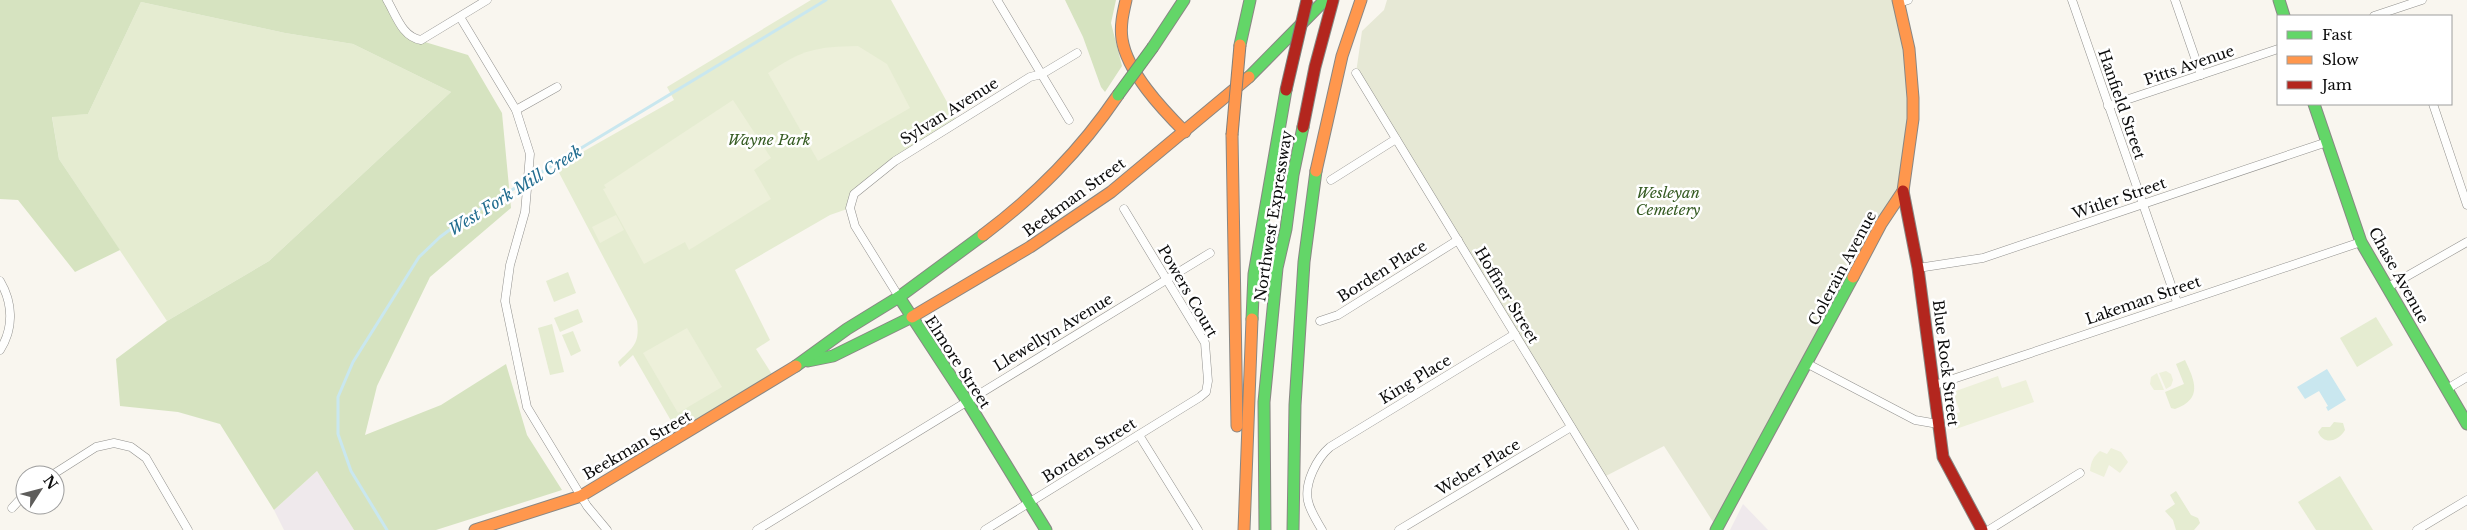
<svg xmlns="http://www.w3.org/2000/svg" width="2467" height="530" font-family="'Libre Baskerville',serif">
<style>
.industrial{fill:#efe9ec}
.green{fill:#e5ecd1}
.forest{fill:#d6e3c0}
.cemetery{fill:#e6e8d5}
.pitch{fill:#edf0da}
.water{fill:#c9e7ef}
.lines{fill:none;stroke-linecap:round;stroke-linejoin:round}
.stream{stroke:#c9e7ef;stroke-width:3}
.street-casing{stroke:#92918e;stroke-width:9}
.fast-casing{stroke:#898784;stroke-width:13}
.slow-casing{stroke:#898784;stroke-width:13}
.jam-casing{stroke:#898784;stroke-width:13}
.street{stroke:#fefefd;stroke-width:8}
.fast{stroke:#63d668;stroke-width:11}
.slow{stroke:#ff974d;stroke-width:11}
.jam{stroke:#b3261e;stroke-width:11}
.fast-bridge-casing{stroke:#7f7e7b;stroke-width:13;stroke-linecap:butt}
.slow-bridge-casing{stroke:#7f7e7b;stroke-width:13;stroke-linecap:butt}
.jam-bridge-casing{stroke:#7f7e7b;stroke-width:13;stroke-linecap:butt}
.fast-bridge{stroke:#63d668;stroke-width:11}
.slow-bridge{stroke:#ff974d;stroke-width:11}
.jam-bridge{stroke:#b3261e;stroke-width:11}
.labels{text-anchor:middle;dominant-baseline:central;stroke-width:5;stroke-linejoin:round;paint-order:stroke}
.street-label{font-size:15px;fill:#0b0b0b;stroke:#fff}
.park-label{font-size:15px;font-style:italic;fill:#355b22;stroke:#fff}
.water-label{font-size:16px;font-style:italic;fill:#216c8f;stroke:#fff}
</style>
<rect width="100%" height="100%" fill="#f9f6ef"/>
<!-- industrial -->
<g class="industrial">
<polygon points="317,471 354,530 284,530 274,510"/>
<polygon points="1743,504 1768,530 1730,530"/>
</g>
<!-- green -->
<g class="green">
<path d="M 811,0 L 891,0 L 958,122 L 858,189 L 850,208 L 830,215 L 735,270 L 770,340 L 756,349 L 775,379 L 681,438 L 633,355 L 620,367 L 618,362 C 633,347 640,344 637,321 L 556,167 L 674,100 L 667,87 Z"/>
<polygon points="141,2 285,33 353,44 451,92 269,261 167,321 59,159 52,116 88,114"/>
<polygon points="568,272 576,293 554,302 546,281"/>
<polygon points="578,309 583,322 560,332 554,318"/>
<polygon points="2376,317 2393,345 2357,367 2340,338"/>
<polygon points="552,324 564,372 550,375 538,328"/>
<polygon points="573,331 581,351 571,356 562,335"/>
<path d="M 2185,360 C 2195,381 2203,399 2175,409 L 2171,408 L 2165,392 L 2184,384 L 2176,364 Z"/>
<path d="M 2334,422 L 2343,423 L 2345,430 C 2339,441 2324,446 2318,432 L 2322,427 L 2330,427 Z"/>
<polygon points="2340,476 2373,530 2316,530 2298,502"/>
<polygon points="2176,491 2191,515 2198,518 2200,523 2194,530 2176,530 2173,520 2165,511 2175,504 2170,495"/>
</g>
<!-- forest -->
<g class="forest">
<polygon points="0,0 387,0 415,39 468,55 502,113 511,208 430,277 377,386 365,435 441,405 506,364 527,435 562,490 436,530 354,530 317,471 274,510 220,424 178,412 120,406 116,359 167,321 269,261 451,92 353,44 285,33 141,2 88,114 52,117 59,159 120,250 75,272 18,200 0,199"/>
<polygon points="1065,0 1116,0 1111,23 1122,66 1105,92 1101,87 1083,37"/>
</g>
<!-- cemetery -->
<polygon class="cemetery" points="1387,0 1898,0 1912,80 1903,191 1717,528 1664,446 1602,478 1356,73 1362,31 1384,10"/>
<!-- pitch -->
<g class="pitch">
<path d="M 858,46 L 887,64 L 910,108 L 818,161 L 768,73 C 803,49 816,47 858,46 Z"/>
<polygon points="733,100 771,158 754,170 771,199 689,250 685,242 644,264 603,189 606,188 604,185"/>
<polygon points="616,215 624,230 600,243 592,227"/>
<polygon points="687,328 722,387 678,413 643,353"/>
<polygon points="2166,371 2171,374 2173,380 2171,386 2166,389 2159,373"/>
<polygon points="2157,373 2164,390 2154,390 2150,384 2151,377"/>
<polygon points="1998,376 2002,388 2026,380 2034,402 1956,429 1951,415 1960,412 1953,392"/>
<path d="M 2111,448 L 2121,452 L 2128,462 L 2120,473 L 2109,465 L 2104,477 L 2090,471 C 2091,462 2093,457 2100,451 L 2107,454 Z"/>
</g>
<!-- water -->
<polygon class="water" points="2327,369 2346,400 2328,411 2326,407 2328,406 2319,391 2305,399 2297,387"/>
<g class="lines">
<!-- stream -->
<polyline class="stream" points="387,530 351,471 338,434 338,397 353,362 419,257 440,237 467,217 826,0"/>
<defs>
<g id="street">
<path d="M 387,0 C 396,15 402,37 421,40 L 487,0"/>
<polyline points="997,0 1069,120"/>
<polyline points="2072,0 2177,302"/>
<polyline points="2175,0 2201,75"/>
<polyline points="1899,3 1908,0"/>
<polyline points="2374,16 2422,0"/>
<polyline points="460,17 516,110 530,154 525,212 510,265 505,301 527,407 587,506 607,530"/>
<polyline points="1356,73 1634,530"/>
<polyline points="2433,104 2467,205"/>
<polyline points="2108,106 2278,49"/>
<polyline points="516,110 557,87"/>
<polyline points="1331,180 1396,139"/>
<polyline points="1918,268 1983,258 2327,142"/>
<path d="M 0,281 C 13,303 14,328 0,350"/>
<polyline points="2388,287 2467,242"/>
<polyline points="899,297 855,226 850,208 854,194 895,161 1030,77 1042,74 1077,53"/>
<polyline points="1320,321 1338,315 1458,240"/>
<polyline points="1808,364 1915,420 1938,424"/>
<path d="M 1935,385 C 2077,338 2218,289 2361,242"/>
<polyline points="2447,389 2467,377"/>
<polyline points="1139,435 1198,530"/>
<polyline points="52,475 96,447 114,443 131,447 146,458 188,530"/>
<polyline points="12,508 25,494"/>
<polyline points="757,530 1210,253"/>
<polyline points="985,530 1200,397 1206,392 1208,381 1205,343 1124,209"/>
<path d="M 1322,530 C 1317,521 1310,511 1308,501 C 1304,483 1317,458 1330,447 L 1515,334"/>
<polyline points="1399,530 1571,427"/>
<polyline points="1989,530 2080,473"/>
<polyline points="2417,530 2467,500"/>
</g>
<g id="fast">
<polyline points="2279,0 2284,16"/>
<polyline points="1240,45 1250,0"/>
<polyline points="1153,47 1184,0"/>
<polyline points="1249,77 1325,0"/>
<polyline points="2314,104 2361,242 2467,424"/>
<polyline points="983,235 899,297 967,401 1046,530"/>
<polyline points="1252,319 1254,274 1286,90"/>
<polyline points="808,361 833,356 912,317"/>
<polyline points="796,366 847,329 899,297"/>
<polyline points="1265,530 1264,402 1277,268 1286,229 1293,175 1303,127"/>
<polyline points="1293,530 1295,405 1304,262 1316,171"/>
<polyline points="1716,530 1853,277"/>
</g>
<g id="slow">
<path d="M 1126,0 C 1123,13 1120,26 1122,39 C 1127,72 1162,109 1185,132"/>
<polyline points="1232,135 1237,426"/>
<polyline points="1316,171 1342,56 1361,0"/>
<path d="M 983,235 C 1037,194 1080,151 1118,95"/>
<polyline points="1853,277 1881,224 1903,191 1913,119 1913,98 1909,49 1898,0"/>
<polyline points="912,317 1030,247 1111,192 1249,77"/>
<polyline points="475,530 581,496 796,366"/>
<polyline points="1244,530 1252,319"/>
</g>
<g id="jam">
<polyline points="1303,127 1315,67 1333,0"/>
<polyline points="1903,191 1918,268 1943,457 1982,530"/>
</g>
</defs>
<!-- street casing -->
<use href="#street" class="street-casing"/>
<!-- fast casing -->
<use href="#fast" class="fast-casing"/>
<!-- slow casing -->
<use href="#slow" class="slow-casing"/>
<!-- jam casing -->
<use href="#jam" class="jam-casing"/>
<!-- street -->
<use href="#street" class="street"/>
<!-- fast -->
<use href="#fast" class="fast"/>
<!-- slow -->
<use href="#slow" class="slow"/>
<!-- jam -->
<use href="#jam" class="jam"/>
<defs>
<polyline id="fast-bridge" points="1118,95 1153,47"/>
<polyline id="slow-bridge" points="1232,135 1240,45"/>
<polyline id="jam-bridge" points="1286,90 1307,0"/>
</defs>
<!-- fast-bridge casing -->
<use href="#fast-bridge" class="fast-bridge-casing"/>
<!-- slow-bridge casing -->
<use href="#slow-bridge" class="slow-bridge-casing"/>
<!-- jam-bridge casing -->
<use href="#jam-bridge" class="jam-bridge-casing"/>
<!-- fast-bridge -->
<use href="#fast-bridge" class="fast-bridge"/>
<!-- slow-bridge -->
<use href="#slow-bridge" class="slow-bridge"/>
<!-- jam-bridge -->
<use href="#jam-bridge" class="jam-bridge"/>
</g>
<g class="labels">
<!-- street labels -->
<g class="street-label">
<text transform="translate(2189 65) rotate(-19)">Pitts Avenue</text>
<text transform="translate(2122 104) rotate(71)">Hanfield Street</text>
<text transform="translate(949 111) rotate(-32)">Sylvan Avenue</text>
<text transform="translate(1074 197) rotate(-36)">Beekman Street</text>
<text transform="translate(2119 198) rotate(-19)">Witler Street</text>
<text transform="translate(1273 216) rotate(-81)">Northwest Expressway</text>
<text transform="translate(1842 268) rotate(-62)">Colerain Avenue</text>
<text transform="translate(1382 271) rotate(-32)">Borden Place</text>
<text transform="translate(2399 275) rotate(61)">Chase Avenue</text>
<text transform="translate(1188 291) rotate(60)">Powers Court</text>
<text transform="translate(1507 295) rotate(59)">Hoffner Street</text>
<text transform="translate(2143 300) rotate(-19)">Lakeman Street</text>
<text transform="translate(1053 332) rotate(-31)">Llewellyn Avenue</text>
<text transform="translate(958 362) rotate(57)">Elmore Street</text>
<text transform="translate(1946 363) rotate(83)">Blue Rock Street</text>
<text transform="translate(1415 379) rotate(-31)">King Place</text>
<text transform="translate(637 445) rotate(-30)">Beekman Street</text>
<text transform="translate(1089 450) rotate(-32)">Borden Street</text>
<text transform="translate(1478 467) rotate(-31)">Weber Place</text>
</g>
<!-- park labels -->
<g class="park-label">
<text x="769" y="139">Wayne Park</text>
<text x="1668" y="192">Wesleyan<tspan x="1668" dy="17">Cemetery</tspan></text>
</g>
<!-- water labels -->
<g class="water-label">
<text transform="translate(515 190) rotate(-32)">West Fork Mill Creek</text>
</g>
</g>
<!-- legend -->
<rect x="2277" y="15" width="175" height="90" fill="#ffffff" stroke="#9d9d9d"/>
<rect x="2287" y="31" width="25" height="8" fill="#63d668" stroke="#9d9d9d"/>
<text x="2322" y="40" font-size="15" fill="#0b0b0b">Fast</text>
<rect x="2287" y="56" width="25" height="8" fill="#ff974d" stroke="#9d9d9d"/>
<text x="2322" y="65" font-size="15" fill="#0b0b0b">Slow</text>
<rect x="2287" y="81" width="25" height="8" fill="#b3261e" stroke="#9d9d9d"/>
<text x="2322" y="90" font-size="15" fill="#0b0b0b">Jam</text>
<!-- north arrow -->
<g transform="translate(40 490) rotate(54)"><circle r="24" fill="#ffffff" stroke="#9d9d9d"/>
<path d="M0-4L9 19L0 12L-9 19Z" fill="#5e5d5b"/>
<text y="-8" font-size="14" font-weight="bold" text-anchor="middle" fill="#0b0b0b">N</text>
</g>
</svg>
